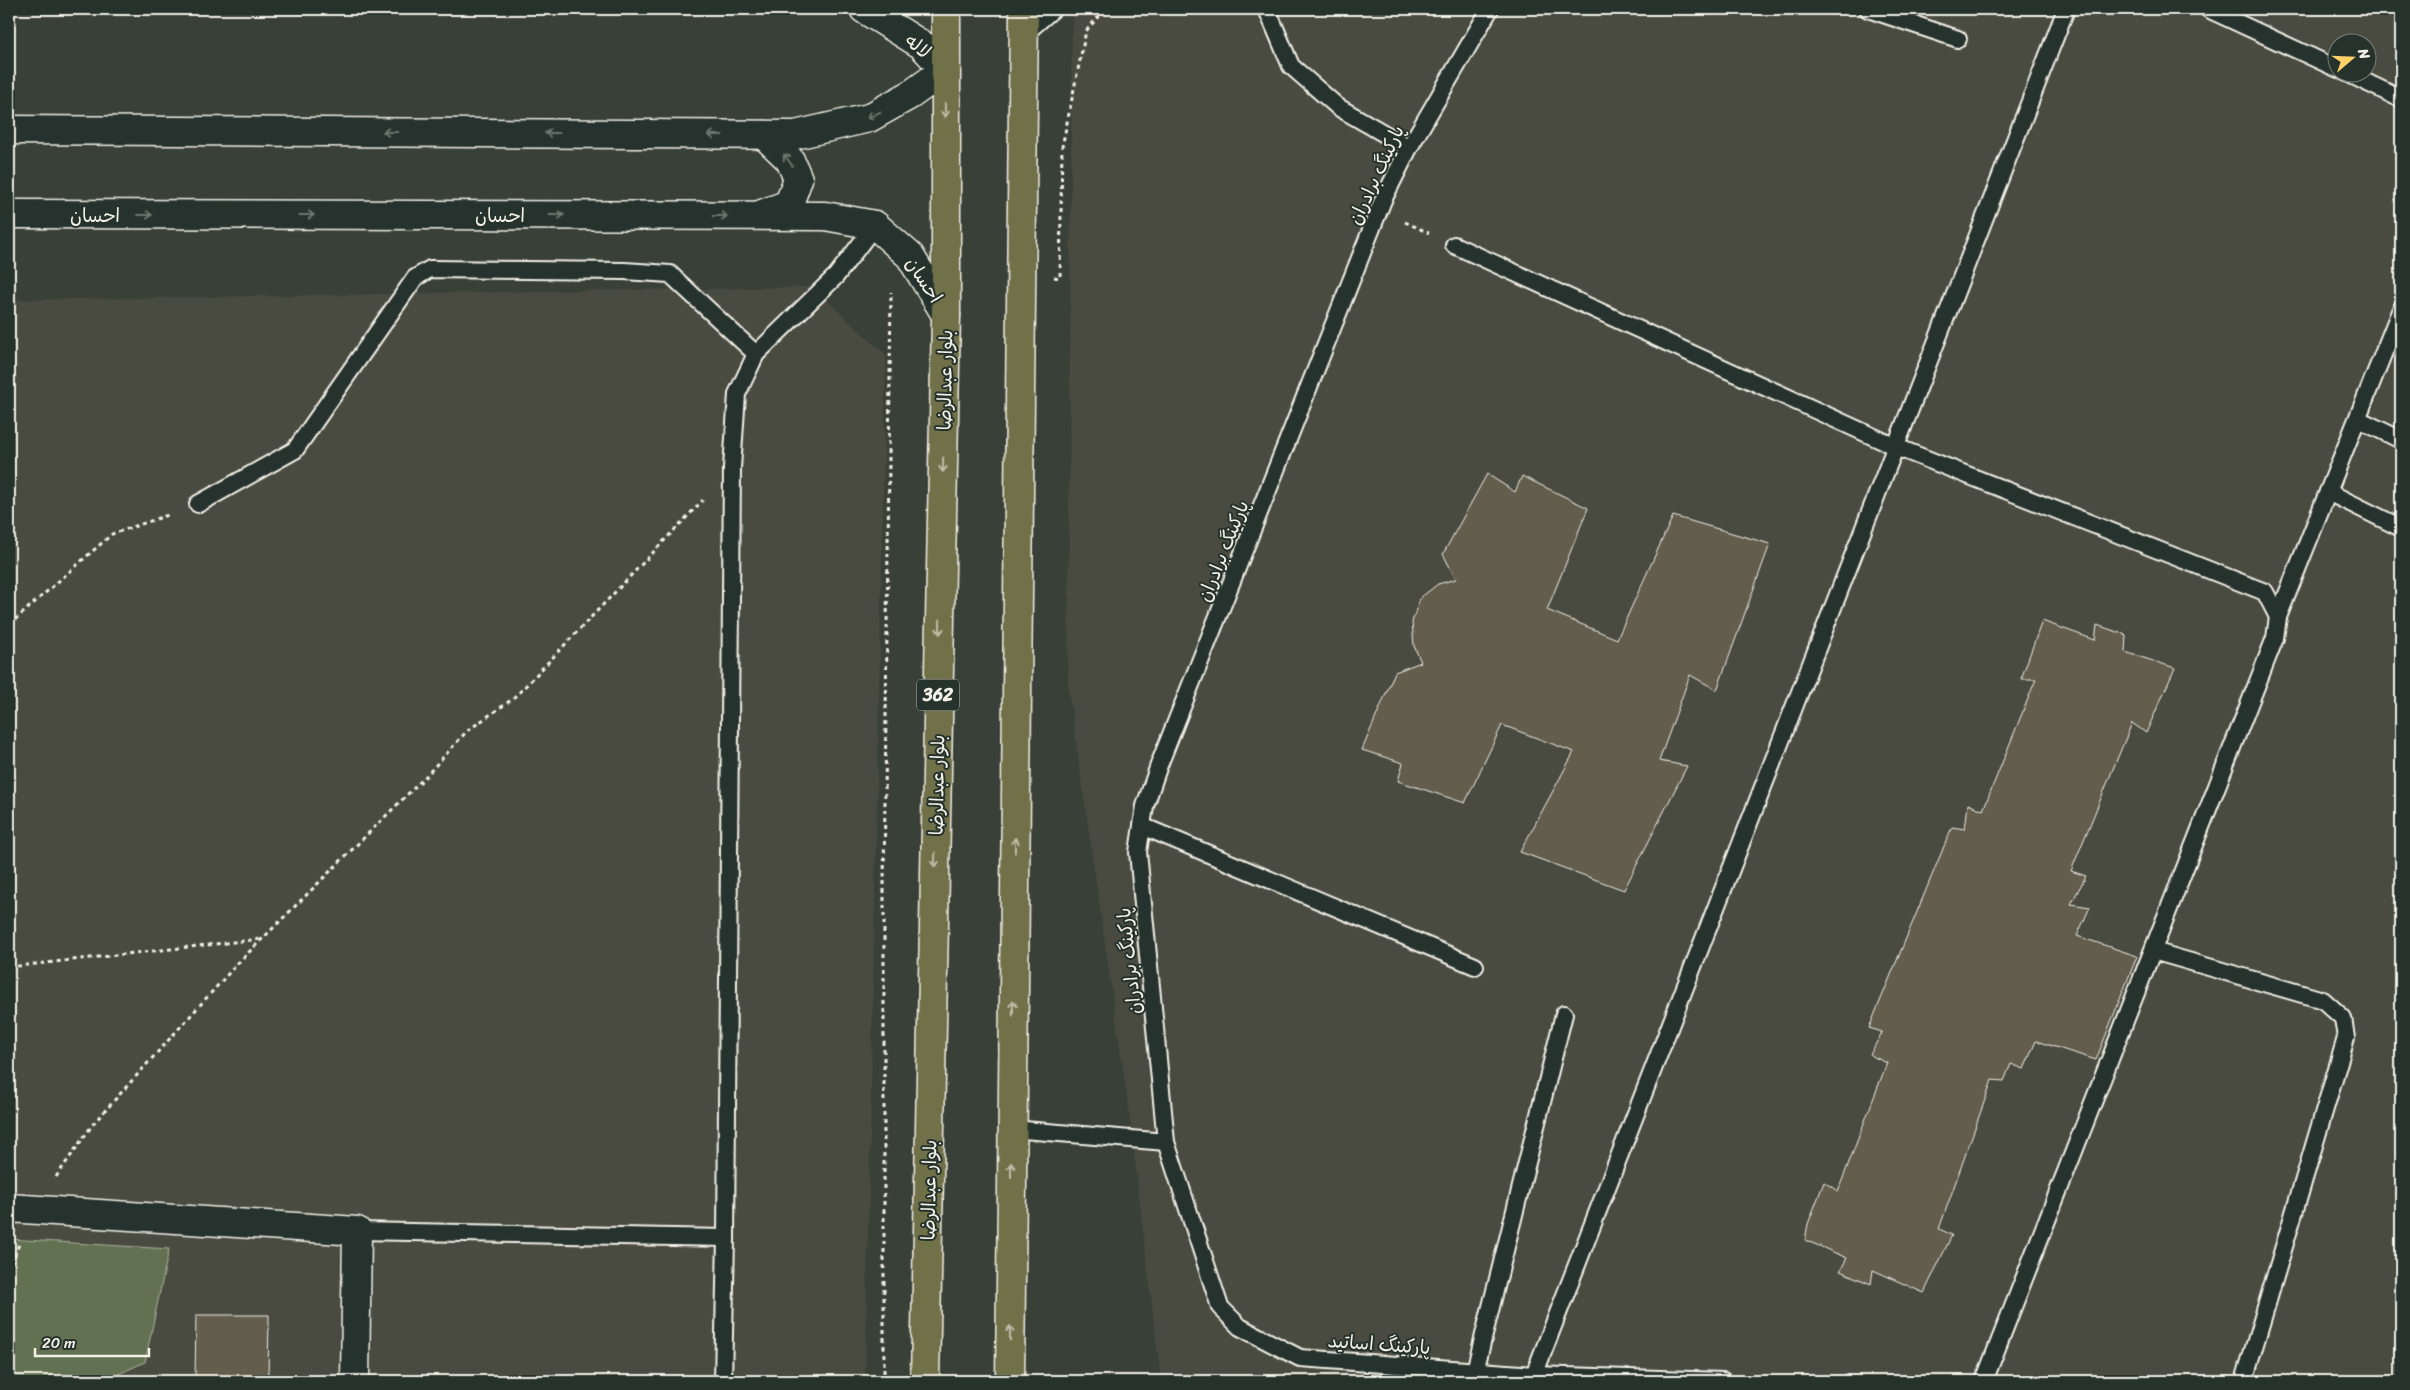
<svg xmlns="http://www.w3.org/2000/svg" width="2410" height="1390" font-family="Sriracha,'Playpen Sans Arabic',sans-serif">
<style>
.built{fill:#494c41;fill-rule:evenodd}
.green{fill:#647152;stroke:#acb19d}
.building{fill:#645d4d;stroke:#f4f1e8}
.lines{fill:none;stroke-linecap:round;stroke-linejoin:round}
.lane-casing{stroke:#f4f1e8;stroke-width:20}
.street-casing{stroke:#f4f1e8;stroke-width:31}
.primary-casing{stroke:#f4f1e8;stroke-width:31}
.path{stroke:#f4f1e8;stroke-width:3;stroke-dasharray:4 4;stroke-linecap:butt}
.lane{stroke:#26332d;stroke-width:16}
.street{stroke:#26332d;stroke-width:28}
.primary{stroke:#70704a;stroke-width:28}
.oneway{stroke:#bfbda9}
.oneway2{stroke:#6e766e}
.labels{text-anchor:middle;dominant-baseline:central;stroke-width:4;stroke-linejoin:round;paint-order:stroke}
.shield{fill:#26332d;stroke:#b6b8b0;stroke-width:1}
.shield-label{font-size:18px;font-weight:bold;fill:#f4f1e8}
.street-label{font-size:19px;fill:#f4f1e8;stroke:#26332d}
</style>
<rect width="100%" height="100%" fill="#394037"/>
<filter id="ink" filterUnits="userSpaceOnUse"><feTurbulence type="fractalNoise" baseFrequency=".02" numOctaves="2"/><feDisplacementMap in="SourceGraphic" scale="10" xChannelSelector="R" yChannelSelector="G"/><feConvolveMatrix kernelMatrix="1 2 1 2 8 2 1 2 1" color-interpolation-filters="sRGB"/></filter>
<g filter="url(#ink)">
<!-- built -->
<g class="built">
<path d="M 1072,9 L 2401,9 L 2401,1381 L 1161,1381 L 1129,1111 L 1068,686 ZM 2338,42 L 2368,42 L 2368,72 L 2338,72 Z"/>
<polygon points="812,287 886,355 865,1381 9,1381 9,300"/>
</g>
<!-- green -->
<polygon class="green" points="9,1239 169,1249 145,1362 103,1381 9,1381"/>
<!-- building -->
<g class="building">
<polygon points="1487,474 1515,492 1522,476 1588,508 1547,610 1617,639 1673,516 1770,544 1717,690 1690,675 1659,761 1687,766 1624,890 1520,852 1574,752 1502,725 1465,803 1398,781 1403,763 1362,750 1395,672 1421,662 1414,646 1412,622 1420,598 1438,584 1456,579 1443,554"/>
<polygon points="2042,621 2095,640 2097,625 2126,635 2125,652 2175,668 2146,733 2132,723 2071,871 2086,876 2071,904 2090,907 2077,936 2137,956 2096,1060 2036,1041 2024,1069 2011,1064 2004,1081 1992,1080 1939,1229 1952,1235 1924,1293 1873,1270 1871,1284 1840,1271 1847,1258 1805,1240 1808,1224 1824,1182 1838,1191 1887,1063 1870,1055 1882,1032 1869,1028 1952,827 1965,829 1968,804 1983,810 2036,679 2021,679"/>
<polygon points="196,1315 269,1315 268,1381 195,1381"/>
</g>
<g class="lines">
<defs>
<g id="lane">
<polyline points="1269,9 1269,14 1291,66 1338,107 1409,148"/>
<polyline points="1490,9 1409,148 1383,200 1159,765 1145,806 1138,852 1166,1142 1220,1307 1240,1327 1300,1358 1534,1375 1723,1381"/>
<polyline points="1868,9 1958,39"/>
<polyline points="2208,9 2338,69"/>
<polyline points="1022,36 1053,9"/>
<polyline points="2345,72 2401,99"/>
<polyline points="1454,245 1896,447 2265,592 2278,617 2275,638 1984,1381"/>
<polyline points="2358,419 2401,440"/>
<polyline points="2328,492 2401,528"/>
<polyline points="198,504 295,450 415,278 430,269 624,271 670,274 756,354"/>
<polyline points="2278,617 2401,309"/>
<polyline points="1142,826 1475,966"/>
<polyline points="2153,951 2323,1000 2343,1018 2346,1038 2244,1381"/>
<polyline points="1012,1129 1166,1142"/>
<polyline points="357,1231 726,1238"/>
<polyline points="1475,1371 1564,1014"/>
<polyline points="1534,1375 2066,9"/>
<polyline points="723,1381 726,1238 732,468 737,394 756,354 836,276 875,225"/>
</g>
<g id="street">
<polyline points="9,130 795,135 869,118 910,95 945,70 922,45 864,9"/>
<polyline points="9,214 825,216 875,225 910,256 946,315"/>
<polyline points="762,214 789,204 798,179 790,160 764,135"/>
<polyline points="9,1208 357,1231 355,1381"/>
</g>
<g id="primary">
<polyline points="925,1381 946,315 946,9"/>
<polyline points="1010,1381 1024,9"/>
</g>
</defs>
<!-- lane casing -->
<use href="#lane" class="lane-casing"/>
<!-- street casing -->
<use href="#street" class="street-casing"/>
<!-- primary casing -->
<use href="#primary" class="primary-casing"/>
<!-- path -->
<g class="path">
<polyline points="1405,222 1429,233"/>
<polyline points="1054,277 1060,278 1062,147 1086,31 1105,9"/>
<polyline points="9,625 112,534 171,514"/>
<polyline points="9,967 261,939"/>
<polyline points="56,1177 93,1124 237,964 425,777 467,731 514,698 703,500"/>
<polyline points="9,1271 20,1241"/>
<polyline points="884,1381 884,883 891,292"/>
</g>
<!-- lane -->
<use href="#lane" class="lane"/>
<!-- street -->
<use href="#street" class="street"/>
<!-- primary -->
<use href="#primary" class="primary"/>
</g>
<!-- one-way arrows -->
<defs><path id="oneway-shaft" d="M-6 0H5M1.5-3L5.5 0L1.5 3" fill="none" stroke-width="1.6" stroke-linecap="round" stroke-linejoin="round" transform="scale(1.25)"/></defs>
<g class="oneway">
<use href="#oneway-shaft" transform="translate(945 110) rotate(89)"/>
<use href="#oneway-shaft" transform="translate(943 465) rotate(91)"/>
<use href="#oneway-shaft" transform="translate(940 627) rotate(91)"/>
<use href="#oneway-shaft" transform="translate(1015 845) rotate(-89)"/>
<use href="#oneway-shaft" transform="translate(935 860) rotate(91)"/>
<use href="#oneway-shaft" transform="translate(1013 1008) rotate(-89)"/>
<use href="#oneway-shaft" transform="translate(1011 1170) rotate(-90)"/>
<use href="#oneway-shaft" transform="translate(1010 1333) rotate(-90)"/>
</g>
<g class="oneway2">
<use href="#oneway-shaft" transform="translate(874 115) rotate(153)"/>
<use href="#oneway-shaft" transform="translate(390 132) rotate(-180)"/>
<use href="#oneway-shaft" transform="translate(552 133) rotate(-180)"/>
<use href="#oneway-shaft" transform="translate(715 135) rotate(-180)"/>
<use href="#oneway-shaft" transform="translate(788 160) rotate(-127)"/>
<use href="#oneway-shaft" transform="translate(145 215)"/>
<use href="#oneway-shaft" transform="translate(307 215)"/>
<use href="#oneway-shaft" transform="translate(557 215)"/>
<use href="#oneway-shaft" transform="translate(720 216)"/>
</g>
</g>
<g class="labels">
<!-- shield labels -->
<rect class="shield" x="917" y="679.5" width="42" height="31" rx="4"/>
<g class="shield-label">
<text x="938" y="695">362</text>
</g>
<!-- street labels -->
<g class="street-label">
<text transform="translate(918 46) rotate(39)">لاله</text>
<text transform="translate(1376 175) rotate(-65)">پارکینگ برادران</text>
<text x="95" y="215">احسان</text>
<text x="500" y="215">احسان</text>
<text transform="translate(924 280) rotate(57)">احسان</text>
<text transform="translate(945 380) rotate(-89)">بلوار عبدالرضا</text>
<text transform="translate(1223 551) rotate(-68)">پارکینگ برادران</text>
<text transform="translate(937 785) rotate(-89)">بلوار عبدالرضا</text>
<text transform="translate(1129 961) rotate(-96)">پارکینگ برادران</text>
<text transform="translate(929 1190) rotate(-89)">بلوار عبدالرضا</text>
<text transform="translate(1379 1344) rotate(4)">پارکینگ اساتید</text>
</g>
</g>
<!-- margin -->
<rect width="2410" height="1390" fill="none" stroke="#26332d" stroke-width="30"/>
<rect x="15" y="15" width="2380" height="1360" fill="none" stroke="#f4f1e8" stroke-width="2" filter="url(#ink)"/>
<!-- north arrow -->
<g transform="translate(2352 58) rotate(71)"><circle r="24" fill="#26332d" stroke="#787f78"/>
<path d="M0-4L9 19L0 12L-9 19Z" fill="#ffd166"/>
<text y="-8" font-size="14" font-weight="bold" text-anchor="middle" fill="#f4f1e8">N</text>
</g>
<!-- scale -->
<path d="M35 1348v8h114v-8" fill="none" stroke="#f4f1e8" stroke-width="2.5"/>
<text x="42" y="1348" font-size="15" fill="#f4f1e8" stroke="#26332d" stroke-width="4" paint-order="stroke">20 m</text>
</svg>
